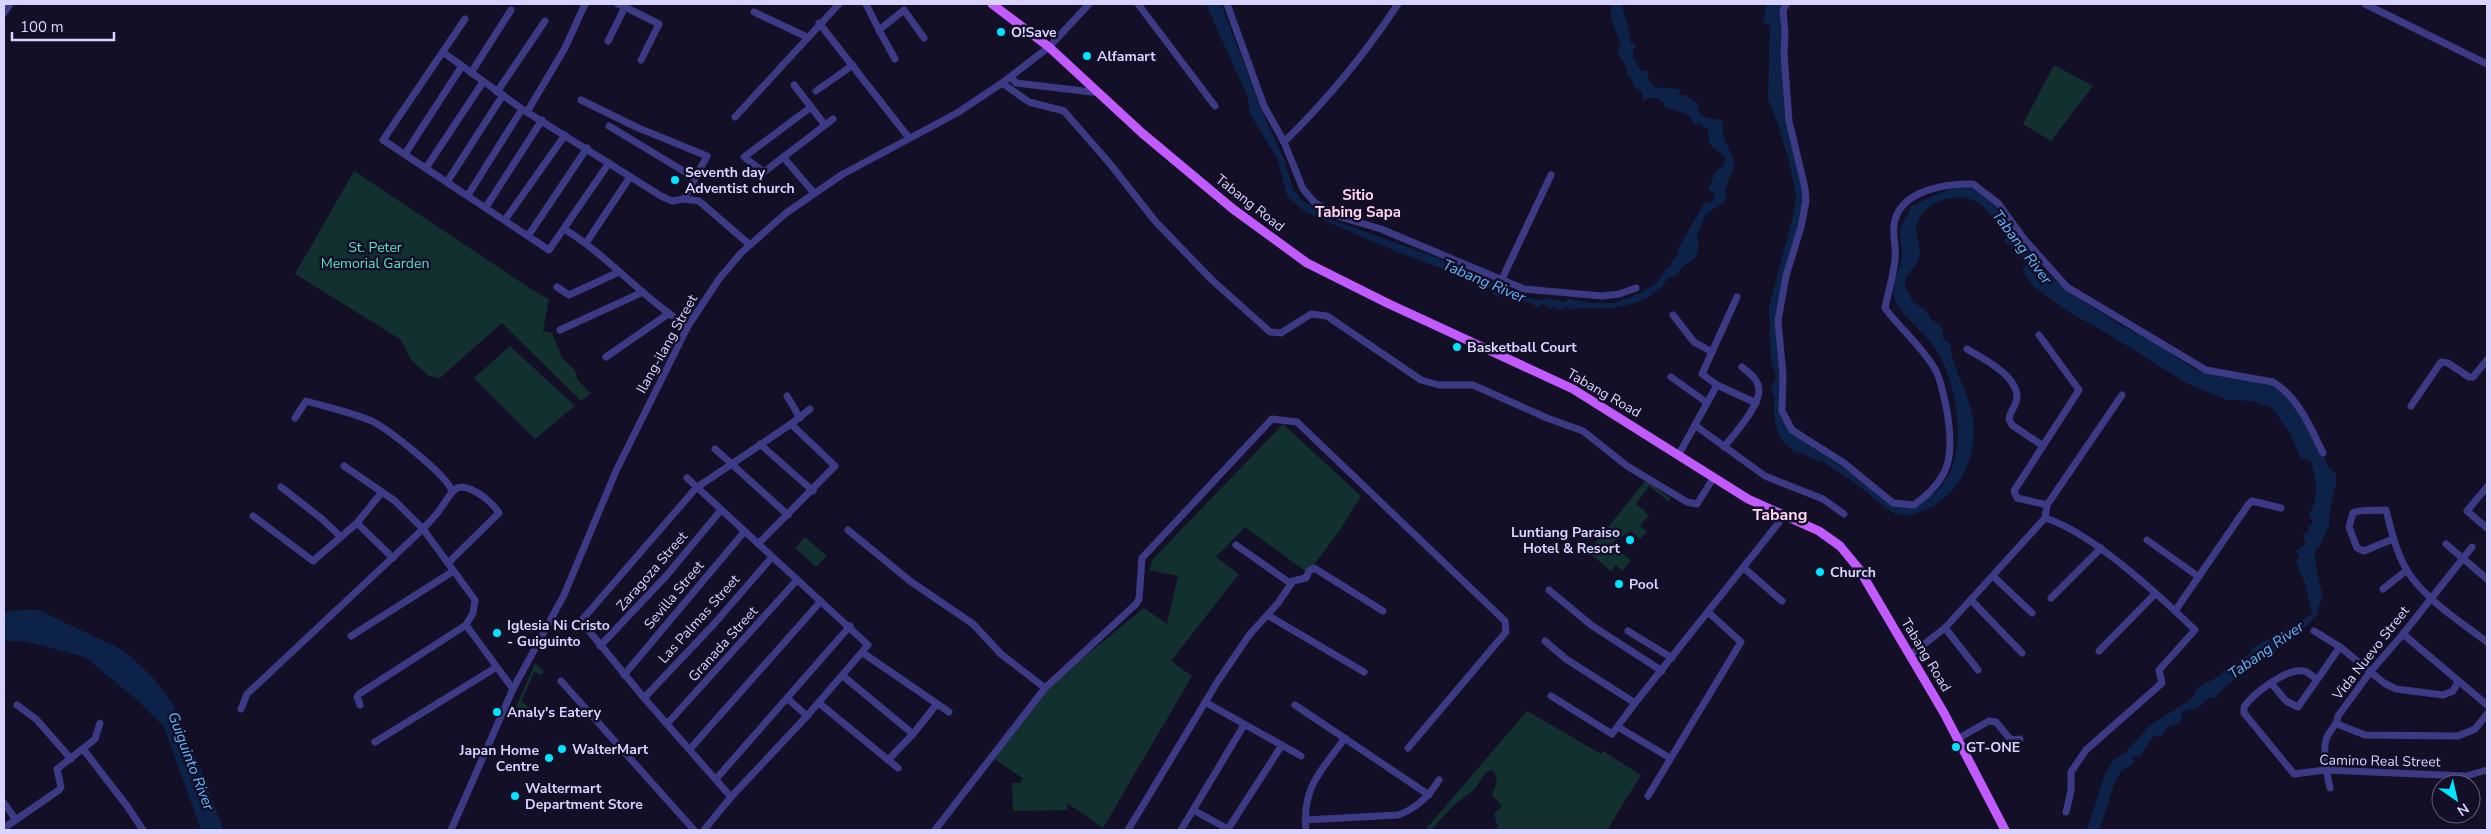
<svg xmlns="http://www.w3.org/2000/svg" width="2491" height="834" font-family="'Nunito Sans',sans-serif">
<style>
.green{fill:#12302f}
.water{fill:#0c2248}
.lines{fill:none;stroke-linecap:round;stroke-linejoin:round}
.river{stroke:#0c2248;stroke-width:12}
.minor{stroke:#3d3a85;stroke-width:7}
.major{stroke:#c25bff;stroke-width:9}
.poi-dot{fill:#00e5ff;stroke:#130f26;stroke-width:2}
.labels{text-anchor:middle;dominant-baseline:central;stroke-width:5;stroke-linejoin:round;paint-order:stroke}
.poi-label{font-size:14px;font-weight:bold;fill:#d9d4ff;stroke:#130f26;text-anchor:start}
.street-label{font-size:14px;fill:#d9d4ff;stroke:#130f26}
.park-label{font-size:14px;fill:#5fe0c0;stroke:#130f26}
.neighbourhood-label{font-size:15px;font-weight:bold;fill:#ffd6f0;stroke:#130f26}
.water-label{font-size:15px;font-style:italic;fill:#62b6ff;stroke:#130f26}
.quarter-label{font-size:16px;font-weight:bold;fill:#ffd6f0;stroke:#130f26}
</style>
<rect width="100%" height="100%" fill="#130f26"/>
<!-- green -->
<g class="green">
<polygon points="2054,65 2093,86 2051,141 2023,124"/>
<polygon points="354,171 531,289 549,299 543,331 552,333 562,358 575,370 578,380 591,394 581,401 502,323 440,378 429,376 411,360 400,339 295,274"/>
<polygon points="510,346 575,406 535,439 474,378"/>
<polygon points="1283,424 1361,496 1340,530 1308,573 1245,527 1216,557 1239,574 1171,661 1192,676 1103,828 1067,803 1067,810 1013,811 1012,783 1021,783 1022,778 992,757 1047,687 1144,608 1167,624 1178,576 1149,570 1153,559"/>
<polygon points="1646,480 1671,499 1668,501 1649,486 1636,504 1649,515 1640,526 1647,531 1640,539 1631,531 1613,542 1612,546 1631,560 1622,571 1616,565 1611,571 1588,552"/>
<polygon points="805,537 827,556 816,567 795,548"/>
<polygon points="535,663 544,672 541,675 534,672 522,701 530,709 526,713 538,728 525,713 515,710"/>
<polygon points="1527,711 1601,754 1603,751 1641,775 1607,830 1495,830 1498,827 1494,814 1502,806 1492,795 1497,781 1493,770 1486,772 1474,790 1455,804 1431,830 1425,830"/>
</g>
<!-- water -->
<g class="water">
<path d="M 1206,4 L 1221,4 L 1263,114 L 1284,159 L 1293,189 L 1302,200 L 1327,218 L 1438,258 L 1448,265 L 1488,278 L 1529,298 L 1540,300 L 1547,298 L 1565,302 L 1568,299 L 1593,303 L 1614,303 L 1640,293 L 1658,282 L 1665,270 L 1671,266 L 1671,262 L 1679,252 L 1678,249 L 1704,203 L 1710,203 L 1715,197 L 1714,193 L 1708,189 L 1716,171 L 1724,166 L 1725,157 L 1709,144 L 1708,128 L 1704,128 L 1701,124 L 1695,125 L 1688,115 L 1665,107 C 1662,97 1651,95 1643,101 L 1642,92 L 1634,87 L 1630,76 L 1626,74 L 1628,70 L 1617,52 L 1621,45 L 1611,19 L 1611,4 L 1622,4 C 1623,18 1632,29 1630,43 L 1634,42 L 1636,47 L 1633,50 L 1633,57 L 1641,71 L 1645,70 L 1649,74 L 1648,78 L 1654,87 L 1680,89 L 1679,95 L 1685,95 L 1697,103 L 1699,113 L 1707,118 L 1722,120 L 1724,138 L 1735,163 L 1725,191 L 1727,198 C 1721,206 1712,209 1705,216 C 1702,220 1701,229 1697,234 C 1704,267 1683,258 1678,275 L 1668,278 C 1656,298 1630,307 1607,308 C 1596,308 1582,307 1572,310 L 1567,307 L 1559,310 L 1555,307 L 1551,309 L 1543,304 L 1538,308 C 1530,300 1515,302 1506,295 L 1498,297 L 1494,295 L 1487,285 L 1397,252 L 1305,212 L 1287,196 L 1278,160 L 1250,114 L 1248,98 Z"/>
<path d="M 1767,4 L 1783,4 L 1780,14 L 1785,107 L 1798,160 L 1804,203 L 1778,311 L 1781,363 L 1780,396 L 1791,433 L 1900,506 C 1908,504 1918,503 1926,499 C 1973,473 1960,392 1938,353 C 1928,333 1897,315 1894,297 C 1891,283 1900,270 1902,256 C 1903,247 1899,238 1900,230 C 1902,221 1910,213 1911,206 C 1930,199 1957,179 1979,191 C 2000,204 2010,227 2024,246 C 2036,261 2051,279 2067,290 C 2085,303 2105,315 2124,327 C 2133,332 2143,334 2152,339 C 2169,350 2183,365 2202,372 C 2221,379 2264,377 2276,387 C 2301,406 2315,443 2330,469 L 2336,473 L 2336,485 L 2330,511 L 2329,526 L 2320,546 L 2315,550 L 2316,568 L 2323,597 L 2318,607 L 2319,613 L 2291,641 L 2244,671 L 2238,670 L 2238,676 L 2217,695 L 2217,699 L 2210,697 L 2197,708 L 2182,712 L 2181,722 L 2166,728 L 2163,735 L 2153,737 L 2140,757 L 2132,755 L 2134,763 L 2110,778 L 2110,764 L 2116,763 L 2121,754 L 2124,754 L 2149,726 L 2187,702 L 2194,696 L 2196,689 L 2219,676 L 2224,670 L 2228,670 L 2252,652 L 2251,649 L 2312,614 L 2306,586 L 2296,562 L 2299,554 L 2295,552 L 2306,544 L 2303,535 L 2309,531 L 2308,527 L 2313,523 L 2309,514 C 2319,500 2317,480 2311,462 L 2301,458 L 2289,432 L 2272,408 L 2253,401 L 2227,400 L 2188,384 L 2105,332 L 2067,311 L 2032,285 L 2023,270 L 2026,265 L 2010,245 L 2005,243 L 2005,233 C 1995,224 1988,208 1977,202 C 1957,190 1918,203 1916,229 C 1916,236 1920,244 1920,252 C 1920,267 1903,273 1905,285 C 1906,291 1911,295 1912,302 C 1920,305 1929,312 1931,320 C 1941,323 1944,329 1943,339 L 1950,343 C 1952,369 1969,392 1973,419 C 1978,457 1959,498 1922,511 C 1913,514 1905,517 1896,514 C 1884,509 1873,497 1863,489 C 1850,479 1835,470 1822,461 C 1811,461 1804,451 1794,452 C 1792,447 1789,447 1785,444 C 1775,432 1772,411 1775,397 L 1771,390 L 1776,377 L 1771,359 L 1769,307 L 1794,212 L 1796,196 L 1789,161 L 1778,124 L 1768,99 L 1770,26 L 1763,21 Z"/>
<polygon points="36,609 123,650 151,675 174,706 212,830 201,830 164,727 137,700 85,657 24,641 4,641 4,612"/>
</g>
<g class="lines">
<!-- river -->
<g class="river">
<polyline points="189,755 217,830"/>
<polyline points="2093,830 2110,778 2119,763"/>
</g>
<!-- minor -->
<g class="minor">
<polyline points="618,4 625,7"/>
<polyline points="866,4 879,30 904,10 924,38"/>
<polyline points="1138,4 1215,106"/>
<polyline points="1227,4 1264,106 1284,142 1303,189 1314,202 1337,216 1381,229 1524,289 1602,296 1619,294 1636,288"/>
<path d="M 1786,4 L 1783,11 L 1785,32 L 1784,54 L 1789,121 L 1805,188 L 1806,201 L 1801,227 L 1786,276 L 1778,321 L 1783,375 L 1782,411 L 1792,430 L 1844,463 L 1893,503 L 1914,505 C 1952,478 1954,454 1947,411 C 1944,398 1942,383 1936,371 C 1923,347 1901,330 1885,308 C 1888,292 1894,275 1895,259 C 1897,247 1891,232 1895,220 C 1903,190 1947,183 1973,184 L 1998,203 L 2025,240 L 2067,287 L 2206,370 L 2273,382 C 2298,397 2311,428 2323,453"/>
<polyline points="2365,4 2487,64"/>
<polyline points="754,12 807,37"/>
<polyline points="4,13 10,4"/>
<polyline points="465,19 383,140 549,250 609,163"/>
<polyline points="819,23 909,138"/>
<polyline points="879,30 895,59"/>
<polyline points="608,41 625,7 659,24 641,60"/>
<polyline points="444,53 522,109 661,196 672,201 684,199"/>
<polyline points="471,73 511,10"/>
<polyline points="1011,77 1016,83 1100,93"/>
<polyline points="1002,83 1029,102 1064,111 1111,165 1155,221 1212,280 1270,332 1281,333 1311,314 1327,316 1421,380 1439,385 1473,385 1547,418 1583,431 1627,466 1687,502 1697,504 1714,477"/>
<polyline points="794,85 825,125"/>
<polyline points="816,91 853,65"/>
<polyline points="497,92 545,21"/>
<polyline points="581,100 636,127 707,156 684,199 699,201 750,245"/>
<polyline points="811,107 744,157 764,172 833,119"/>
<polyline points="527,112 565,48 585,4"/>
<polyline points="735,117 839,4"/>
<polyline points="609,126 695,178"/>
<path d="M 1284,142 C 1327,100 1365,54 1398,4"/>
<polyline points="405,154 462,66"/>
<polyline points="784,158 814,193"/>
<polyline points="426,168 483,82"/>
<polyline points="447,182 503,95"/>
<polyline points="468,195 522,109"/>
<polyline points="486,207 542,120"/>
<polyline points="505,220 565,135"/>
<path d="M 564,229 C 609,256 643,299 688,326"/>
<polyline points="528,236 587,148"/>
<polyline points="586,243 630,177"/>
<polyline points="1502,279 1551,175"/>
<polyline points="557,287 569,295 619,272"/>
<polyline points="1673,315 1694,342 1712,352"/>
<polyline points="560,330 643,292"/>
<polyline points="2039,335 2079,390 2014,491 2017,498 2047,505"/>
<path d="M 1967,349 C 1983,359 2017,375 2017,397 C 2017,405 2010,411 2009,419 L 2012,425 L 2043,446"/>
<polyline points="606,357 668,314"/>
<polyline points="1671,377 1706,402"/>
<polyline points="1717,385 1702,374 1737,297"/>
<polyline points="787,396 800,418"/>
<polyline points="2411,406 2441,362 2448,363 2469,377 2473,377 2487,360"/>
<path d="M 295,418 L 306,401 C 327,407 351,412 372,421 C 389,430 446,474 452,491"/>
<polyline points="1696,426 1765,476 1823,499 1844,514"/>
<polyline points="760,444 813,491"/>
<path d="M 1724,447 C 1735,433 1760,406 1759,389 C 1758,379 1748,372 1742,367"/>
<polyline points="715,449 788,515"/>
<polyline points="1679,454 1717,385 1756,403"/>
<polyline points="344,466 395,501 423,529 475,600 473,613 466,625 513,689"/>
<polyline points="687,478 868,645 807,716 731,797 704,830"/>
<polyline points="281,487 322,519 341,537"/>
<polyline points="2487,487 2467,511 2487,528"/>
<polyline points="253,516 313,561 357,523 382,492"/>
<polyline points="2045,518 2047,505 2122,395"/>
<polyline points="357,523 393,558"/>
<polyline points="848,530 910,581 973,624 1001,654 1045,688"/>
<path d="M 2393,539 L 2364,551 L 2357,548 L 2349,527 L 2353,513 C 2360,509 2377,511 2386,510 C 2391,530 2396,551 2406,569 C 2424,599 2460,621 2487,642"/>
<polyline points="2147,540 2199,577"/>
<polyline points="758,544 835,466 791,424"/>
<polyline points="2446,544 2487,579"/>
<polyline points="1236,545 1290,583"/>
<polyline points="1744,568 1782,601"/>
<polyline points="1994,577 2032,613"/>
<polyline points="2383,589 2407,570"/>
<polyline points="1549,590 1591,625 1662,671"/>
<polyline points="2051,598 2101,548"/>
<polyline points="1971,600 2022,653"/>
<polyline points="2175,611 2248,505 2252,501 2281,508"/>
<polyline points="1269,616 1364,672"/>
<polyline points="1945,628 1978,670"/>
<polyline points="1628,631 1672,658"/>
<polyline points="2403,634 2487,705"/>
<polyline points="351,636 452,572"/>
<polyline points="1545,641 1566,659 1635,703"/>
<polyline points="600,646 667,575 721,510"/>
<polyline points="2340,647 2384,683 2396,689 2443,695 2453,691 2458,682"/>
<polyline points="2099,651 2155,594"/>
<polyline points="863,653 949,712"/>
<path d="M 1909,656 L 1945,628 L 2045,518 C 2091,532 2160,596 2195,630 L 2159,670 L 2162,683 L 2086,750 L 2071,772 L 2071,791 L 2066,812"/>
<polyline points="624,675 744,532"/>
<polyline points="843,676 913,734"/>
<path d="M 2316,679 C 2312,676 2308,671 2303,671 C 2286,668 2253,694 2244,707 L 2244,713 L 2294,774 L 2325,770 L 2466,776 L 2487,770"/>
<polyline points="561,681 694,830"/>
<polyline points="2271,683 2286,701 2298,707 2340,647 2314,631"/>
<polyline points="1551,696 1612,734 1635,703 1784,516"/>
<polyline points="644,698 714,624 772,557"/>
<polyline points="788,699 807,716"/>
<polyline points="1205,702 1301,756"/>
<polyline points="819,703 898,768"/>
<polyline points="17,705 37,720 71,759"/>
<polyline points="360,705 357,697 359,694 466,625"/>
<polyline points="1295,705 1429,795"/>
<path d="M 241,709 L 247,694 L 423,529 C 429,522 436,516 441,508 C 452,493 454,480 476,492 C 484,496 494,505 499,513 L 448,563"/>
<polyline points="667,724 797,580"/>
<polyline points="2337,724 2365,735 2458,736 2475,729 2487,714"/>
<polyline points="1618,727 1670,758"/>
<polyline points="1959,738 1989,721 1996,722 2011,740 2020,739"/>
<polyline points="375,742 495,668"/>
<polyline points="83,749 127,806 143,830"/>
<polyline points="690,749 821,601"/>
<polyline points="888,760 913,734 936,705"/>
<polyline points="716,779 850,626"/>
<path d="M 2330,788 C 2327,775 2322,749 2327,737 C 2331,728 2337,726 2338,716 L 2371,671 L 2403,634 L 2472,547"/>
<polyline points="1648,796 1741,642 1708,612"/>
<polyline points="731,797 644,698 581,621 696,488 791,424 810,409"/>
<polyline points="4,803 16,820"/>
<polyline points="1193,810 1228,829 1282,745"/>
<path d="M 1305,820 L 1398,815 C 1416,809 1429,796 1439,780"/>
<polyline points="4,828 59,790 61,787 57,769 95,739 100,723"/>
<polyline points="451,830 513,689 564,595 616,471 688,326 719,279 741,253 786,213 843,174 957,113 1002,83 1049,47 1089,4"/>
<polyline points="935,830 1045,688 1136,604 1139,599 1142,558 1272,419 1297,422 1505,621 1506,632 1408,748"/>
<polyline points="1128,830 1218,681 1250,634 1278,603 1293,581 1306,578 1309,571 1314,568 1383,611"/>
<polyline points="1181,830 1244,725"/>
<path d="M 1306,830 C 1302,787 1321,771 1345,738"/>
</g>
<!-- major -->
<polyline class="major" points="992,4 1049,47 1142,133 1233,209 1307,263 1387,303 1573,389 1748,499 1819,531 1840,546 1859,569 1944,713 2005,830"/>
</g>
<!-- markers -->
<g class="poi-dot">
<circle cx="1001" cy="32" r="5"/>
<circle cx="1087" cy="56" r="5"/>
<circle cx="675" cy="180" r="5"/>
<circle cx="1457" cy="347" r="5"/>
<circle cx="1630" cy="540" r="5"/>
<circle cx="1820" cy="572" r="5"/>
<circle cx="1619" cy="584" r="5"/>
<circle cx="497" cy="633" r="5"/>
<circle cx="497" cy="712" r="5"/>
<circle cx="1956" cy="747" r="5"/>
<circle cx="562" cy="749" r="5"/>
<circle cx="549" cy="758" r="5"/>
<circle cx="515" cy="796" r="5"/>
</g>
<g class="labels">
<!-- poi labels -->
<g class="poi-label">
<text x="1011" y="32">O!Save</text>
<text x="1097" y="56">Alfamart</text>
<text x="685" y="172">Seventh day<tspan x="685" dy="16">Adventist church</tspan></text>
<text x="1467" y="347">Basketball Court</text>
<text x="1620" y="532" text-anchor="end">Luntiang Paraiso<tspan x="1620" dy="16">Hotel &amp; Resort</tspan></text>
<text x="1830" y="572">Church</text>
<text x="1629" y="584">Pool</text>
<text x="507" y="625">Iglesia Ni Cristo<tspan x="507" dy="16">- Guiguinto</tspan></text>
<text x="507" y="712">Analy's Eatery</text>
<text x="1966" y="747">GT-ONE</text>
<text x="572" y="749">WalterMart</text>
<text x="539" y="750" text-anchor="end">Japan Home<tspan x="539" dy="16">Centre</tspan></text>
<text x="525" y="788">Waltermart<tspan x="525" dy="16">Department Store</tspan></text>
</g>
<!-- street labels -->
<g class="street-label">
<text transform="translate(1250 203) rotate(38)">Tabang Road</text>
<text transform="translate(667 344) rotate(-61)">Ilang-ilang Street</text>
<text transform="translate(1604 393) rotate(30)">Tabang Road</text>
<text transform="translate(652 571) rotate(-49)">Zaragoza Street</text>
<text transform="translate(674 595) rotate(-50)">Sevilla Street</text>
<text transform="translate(699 619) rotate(-48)">Las Palmas Street</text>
<text transform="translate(723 644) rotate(-48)">Granada Street</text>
<text transform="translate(2371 653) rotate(-52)">Vida Nuevo Street</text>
<text transform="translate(1926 655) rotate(59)">Tabang Road</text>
<text transform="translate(2380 761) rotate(1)">Camino Real Street</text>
</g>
<!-- park labels -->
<g class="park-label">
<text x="375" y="247">St. Peter<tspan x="375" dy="16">Memorial Garden</tspan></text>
</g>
<!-- neighbourhood labels -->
<g class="neighbourhood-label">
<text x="1358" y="195">Sitio<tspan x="1358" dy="17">Tabing Sapa</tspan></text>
</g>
<!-- water labels -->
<g class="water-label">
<text transform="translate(2022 247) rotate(53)">Tabang River</text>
<text transform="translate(1484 281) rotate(23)">Tabang River</text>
<text transform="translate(2266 650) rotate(-35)">Tabang River</text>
<text transform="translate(191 761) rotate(69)">Guiguinto River</text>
</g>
<!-- quarter labels -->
<g class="quarter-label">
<text x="1780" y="515">Tabang</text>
</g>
</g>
<!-- border -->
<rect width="2491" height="834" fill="none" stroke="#d9d4ff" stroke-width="10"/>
<!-- north arrow -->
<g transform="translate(2456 799) rotate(146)"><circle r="24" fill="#130f26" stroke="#625e7d"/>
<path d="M0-4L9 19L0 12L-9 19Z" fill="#00e5ff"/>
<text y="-8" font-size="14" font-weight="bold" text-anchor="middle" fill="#d9d4ff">N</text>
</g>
<!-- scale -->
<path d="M12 32v8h102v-8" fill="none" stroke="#d9d4ff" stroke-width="2.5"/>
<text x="20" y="32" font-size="15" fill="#d9d4ff" stroke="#130f26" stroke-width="4" paint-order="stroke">100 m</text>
</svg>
